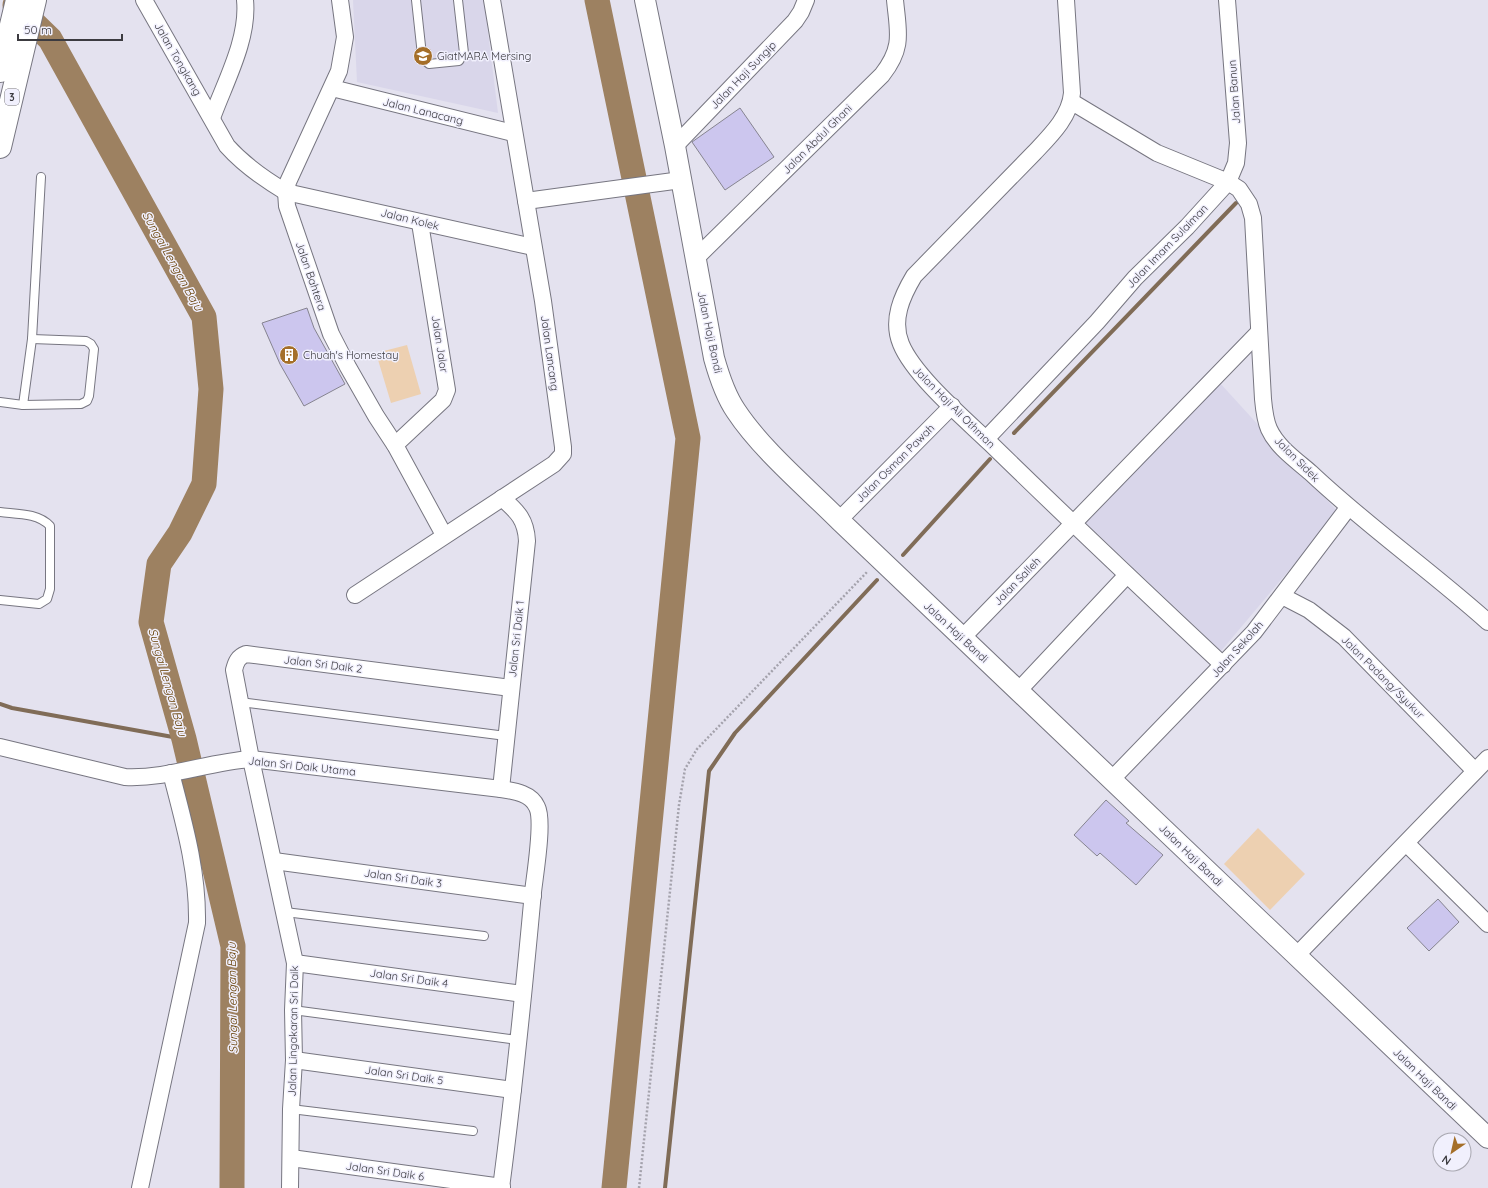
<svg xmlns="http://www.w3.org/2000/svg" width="1488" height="1188" font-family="Quicksand,sans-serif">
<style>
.built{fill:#d9d6ea}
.garden{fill:#edd0b1}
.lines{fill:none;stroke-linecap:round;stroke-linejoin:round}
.stream{stroke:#806c57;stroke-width:4}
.river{stroke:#9d8161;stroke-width:25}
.building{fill:#ccc6ee;stroke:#868490}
.service-casing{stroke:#777681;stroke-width:10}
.minor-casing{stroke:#777681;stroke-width:18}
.tertiary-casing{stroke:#777681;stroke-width:22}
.trunk-casing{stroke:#777681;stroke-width:24}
.path{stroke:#a4a2ac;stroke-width:2.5;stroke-dasharray:2 2;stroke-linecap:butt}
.service{stroke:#fff;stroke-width:8}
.minor{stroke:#fff;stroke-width:16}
.tertiary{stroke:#fff;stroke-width:20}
.trunk{stroke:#fff;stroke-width:22}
.labels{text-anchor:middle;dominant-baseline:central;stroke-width:3;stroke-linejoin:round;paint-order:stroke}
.shield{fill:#f1f0fd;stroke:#727179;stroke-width:1}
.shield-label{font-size:10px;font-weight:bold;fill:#3c3b40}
.poi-label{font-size:11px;fill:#3c3b40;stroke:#f1f0fd;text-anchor:start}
.street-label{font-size:11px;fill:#3c3b40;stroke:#f1f0fd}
.water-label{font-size:12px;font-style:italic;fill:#653e01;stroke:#f1f0fd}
</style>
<rect width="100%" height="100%" fill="#e4e2ef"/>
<!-- built -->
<g class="built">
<polygon points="353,0 484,0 498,113 357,82"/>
<polygon points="1219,382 1338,512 1221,651 1084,521"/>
</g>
<!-- garden -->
<g class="garden">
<polygon points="407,345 421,394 391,403 376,353"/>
<polygon points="1258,828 1305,874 1270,910 1224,864"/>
</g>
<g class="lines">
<!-- stream -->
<g class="stream">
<polyline points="1014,433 1236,203"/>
<polyline points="903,555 990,459"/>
<polyline points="0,704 12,708 184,739"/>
<polyline points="665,1188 709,771 735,733 877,580"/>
</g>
<!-- river -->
<g class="river">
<polyline points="597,0 688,438 614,1188"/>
<polyline points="15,5 50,39 204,317 211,389 204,484 180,533 159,564 151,622 184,739 233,946 232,1188"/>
</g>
</g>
<!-- building -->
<g class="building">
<polygon points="740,108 774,157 725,190 692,142"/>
<polygon points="307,308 314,328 345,384 304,406 280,364 262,323"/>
<polygon points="1106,800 1129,821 1126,823 1163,855 1136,885 1100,853 1097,856 1074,835"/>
<polygon points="1438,899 1459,922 1429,951 1407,928"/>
</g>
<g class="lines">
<defs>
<g id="service">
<polyline points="416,0 422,55 424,60 429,64 459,61 464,53 458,0"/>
<polyline points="0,402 23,405 81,404 87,401 89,396 94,349 91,344 86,341 32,339"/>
<polyline points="23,405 32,339 41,177"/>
<path d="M 0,512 C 17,514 38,513 50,526 L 50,589 L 47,599 L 39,604 L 0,600"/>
<polyline points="240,702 506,736"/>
<polyline points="285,912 484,936"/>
<polyline points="293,1010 518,1040"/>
<polyline points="291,1109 473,1131"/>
</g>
<g id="minor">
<path d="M 144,0 L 227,146 C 244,165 264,179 286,192 L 533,247"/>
<polyline points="340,0 345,37 339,71 288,182 286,192 287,206 331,334 348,367 376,416 395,445 444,535"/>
<path d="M 1066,0 L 1072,93 C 1070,117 1050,136 1034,153 L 914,276 C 902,296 891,320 901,344 C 914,376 965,419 991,444 C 1068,519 1145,592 1223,665"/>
<polyline points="332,88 513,133"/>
<path d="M 1072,102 L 1157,153 L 1228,182 L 1239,189 L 1249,204 L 1253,218 L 1263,399 C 1264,410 1265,420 1269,429 C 1277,447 1296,460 1311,473 C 1367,526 1430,570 1488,622"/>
<path d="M 212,118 C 225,82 249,39 245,0"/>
<polyline points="675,146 795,21 801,12 806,0"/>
<polyline points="526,201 681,180"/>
<path d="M 696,258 L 882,75 C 904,47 898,32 895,0"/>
<polyline points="986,439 1097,322 1135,278 1187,227 1228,182 1236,163 1238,143 1227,0"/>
<polyline points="395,445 443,400 447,390 420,223"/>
<polyline points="839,520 952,406"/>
<polyline points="355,595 554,464 563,454 563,447 543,301 492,0"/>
<polyline points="1282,596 1309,610 1344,637 1475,771"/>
<polyline points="962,638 1258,333"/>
<polyline points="1019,690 1127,575"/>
<path d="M 0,747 L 125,777 C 168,779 208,762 251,759 L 501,789 C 514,791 531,793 537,807 C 544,821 535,874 533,892 C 524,990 514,1089 501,1188"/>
<polyline points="1112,779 1254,632 1348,508"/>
<path d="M 501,789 L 527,541 C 526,520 518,512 502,498"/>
<polyline points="1407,844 1488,924"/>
<polyline points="274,861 533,896"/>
<polyline points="1296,956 1488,758"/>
<polyline points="295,963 523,994"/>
<polyline points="294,1060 513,1090"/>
<polyline points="291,1158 502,1187"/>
<path d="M 140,1188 L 197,923 C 198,871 184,823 171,773"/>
<path d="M 290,1188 L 291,1109 L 294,1060 L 293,1010 L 295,963 L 251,759 L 234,670 C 236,662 238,657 246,654 L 511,688"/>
</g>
<path id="tertiary" d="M 645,0 L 675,146 L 714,358 C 719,376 725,395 736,411 C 761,449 806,487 839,520 L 1488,1138"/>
<g id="trunk">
<polyline points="0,71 17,0"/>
<polyline points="0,147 35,0"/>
</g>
</defs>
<!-- service casing -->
<use href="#service" class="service-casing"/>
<!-- minor casing -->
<use href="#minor" class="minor-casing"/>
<!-- tertiary casing -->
<use href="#tertiary" class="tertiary-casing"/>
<!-- trunk casing -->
<use href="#trunk" class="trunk-casing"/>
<!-- path -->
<polyline class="path" points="639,1188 679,805 685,769 697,749 868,571"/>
<!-- service -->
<use href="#service" class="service"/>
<!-- minor -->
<use href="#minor" class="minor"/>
<!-- tertiary -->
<use href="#tertiary" class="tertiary"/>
<!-- trunk -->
<use href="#trunk" class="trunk"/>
</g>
<!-- icons -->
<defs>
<symbol id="university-disc" viewBox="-11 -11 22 22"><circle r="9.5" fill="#a56f29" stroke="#f1f0fd"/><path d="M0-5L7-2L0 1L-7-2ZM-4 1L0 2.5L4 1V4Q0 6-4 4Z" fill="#fff"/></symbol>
<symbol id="building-disc" viewBox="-11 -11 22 22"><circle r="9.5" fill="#a56f29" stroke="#f1f0fd"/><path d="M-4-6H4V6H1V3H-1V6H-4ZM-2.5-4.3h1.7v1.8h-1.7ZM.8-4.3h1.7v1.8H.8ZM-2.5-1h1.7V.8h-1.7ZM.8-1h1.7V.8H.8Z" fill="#fff"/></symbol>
</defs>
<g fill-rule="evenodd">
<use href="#university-disc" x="412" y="45" width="22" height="22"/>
<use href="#building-disc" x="278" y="344" width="22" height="22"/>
</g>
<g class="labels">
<!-- shield labels -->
<rect class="shield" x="5" y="89" width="14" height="16" rx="3"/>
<g class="shield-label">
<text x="12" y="97">3</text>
</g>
<!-- poi labels -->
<g class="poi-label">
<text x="437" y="56">GiatMARA Mersing</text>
<text x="303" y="355">Chuah's Homestay</text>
</g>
<!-- street labels -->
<g class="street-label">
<text transform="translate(178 59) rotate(60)">Jalan Tongkang</text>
<text transform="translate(743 75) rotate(-46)">Jalan Haji Sungip</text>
<text transform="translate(1234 92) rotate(-94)">Jalan Banun</text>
<text transform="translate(423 111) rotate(14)">Jalan Lanacang</text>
<text transform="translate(817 139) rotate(-45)">Jalan Abdul Ghani</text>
<text transform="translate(410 219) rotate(14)">Jalan Kolek</text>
<text transform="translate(1167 246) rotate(-46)">Jalan Imam Sulaiman</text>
<text transform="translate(311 276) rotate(71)">Jalan Bahtera</text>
<text transform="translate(710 332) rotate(78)">Jalan Haji Bandi</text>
<text transform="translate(440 344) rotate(81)">Jalan Jalor</text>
<text transform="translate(550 353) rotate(82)">Jalan Lancang</text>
<text transform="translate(954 407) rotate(45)">Jalan Haji Ali Othman</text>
<text transform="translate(1297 459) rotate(45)">Jalan Sidek</text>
<text transform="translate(895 463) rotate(-45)">Jalan Osman Pawah</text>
<text transform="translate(1017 581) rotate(-46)">Jalan Salleh</text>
<text transform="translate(956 632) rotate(43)">Jalan Haji Bandi</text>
<text transform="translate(516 639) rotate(-84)">Jalan Sri Daik 1</text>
<text transform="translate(1237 649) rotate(-48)">Jalan Sekolah</text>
<text transform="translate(323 664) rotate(7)">Jalan Sri Daik 2</text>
<text transform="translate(1383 677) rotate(45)">Jalan Padang/Syukur</text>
<text transform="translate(302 766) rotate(6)">Jalan Sri Daik Utama</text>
<text transform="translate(1191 855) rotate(44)">Jalan Haji Bandi</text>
<text transform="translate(403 878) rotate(8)">Jalan Sri Daik 3</text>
<text transform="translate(409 978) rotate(8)">Jalan Sri Daik 4</text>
<text transform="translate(293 1031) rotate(-89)">Jalan Lingakaran Sri Daik</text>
<text transform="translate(404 1075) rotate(8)">Jalan Sri Daik 5</text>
<text transform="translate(1425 1079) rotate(44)">Jalan Haji Bandi</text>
<text transform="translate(385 1171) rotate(8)">Jalan Sri Daik 6</text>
</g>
<!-- water labels -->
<g class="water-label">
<text transform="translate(173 261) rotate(61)">Sungai Lengan Baju</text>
<text transform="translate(168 682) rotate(74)">Sungai Lengan Baju</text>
<text transform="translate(232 998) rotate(-91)">Sungai Lengan Baju</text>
</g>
</g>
<!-- north arrow -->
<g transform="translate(1452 1152) rotate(214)"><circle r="19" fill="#f1f0fd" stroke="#a9a8b1"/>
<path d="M0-3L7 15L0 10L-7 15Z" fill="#a56f29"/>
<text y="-6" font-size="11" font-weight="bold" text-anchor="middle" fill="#3c3b40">N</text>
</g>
<!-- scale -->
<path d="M18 34v6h104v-6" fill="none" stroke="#3c3b40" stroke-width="2"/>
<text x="24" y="34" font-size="12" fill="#3c3b40" stroke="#f1f0fd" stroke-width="3" paint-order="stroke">50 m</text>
</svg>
